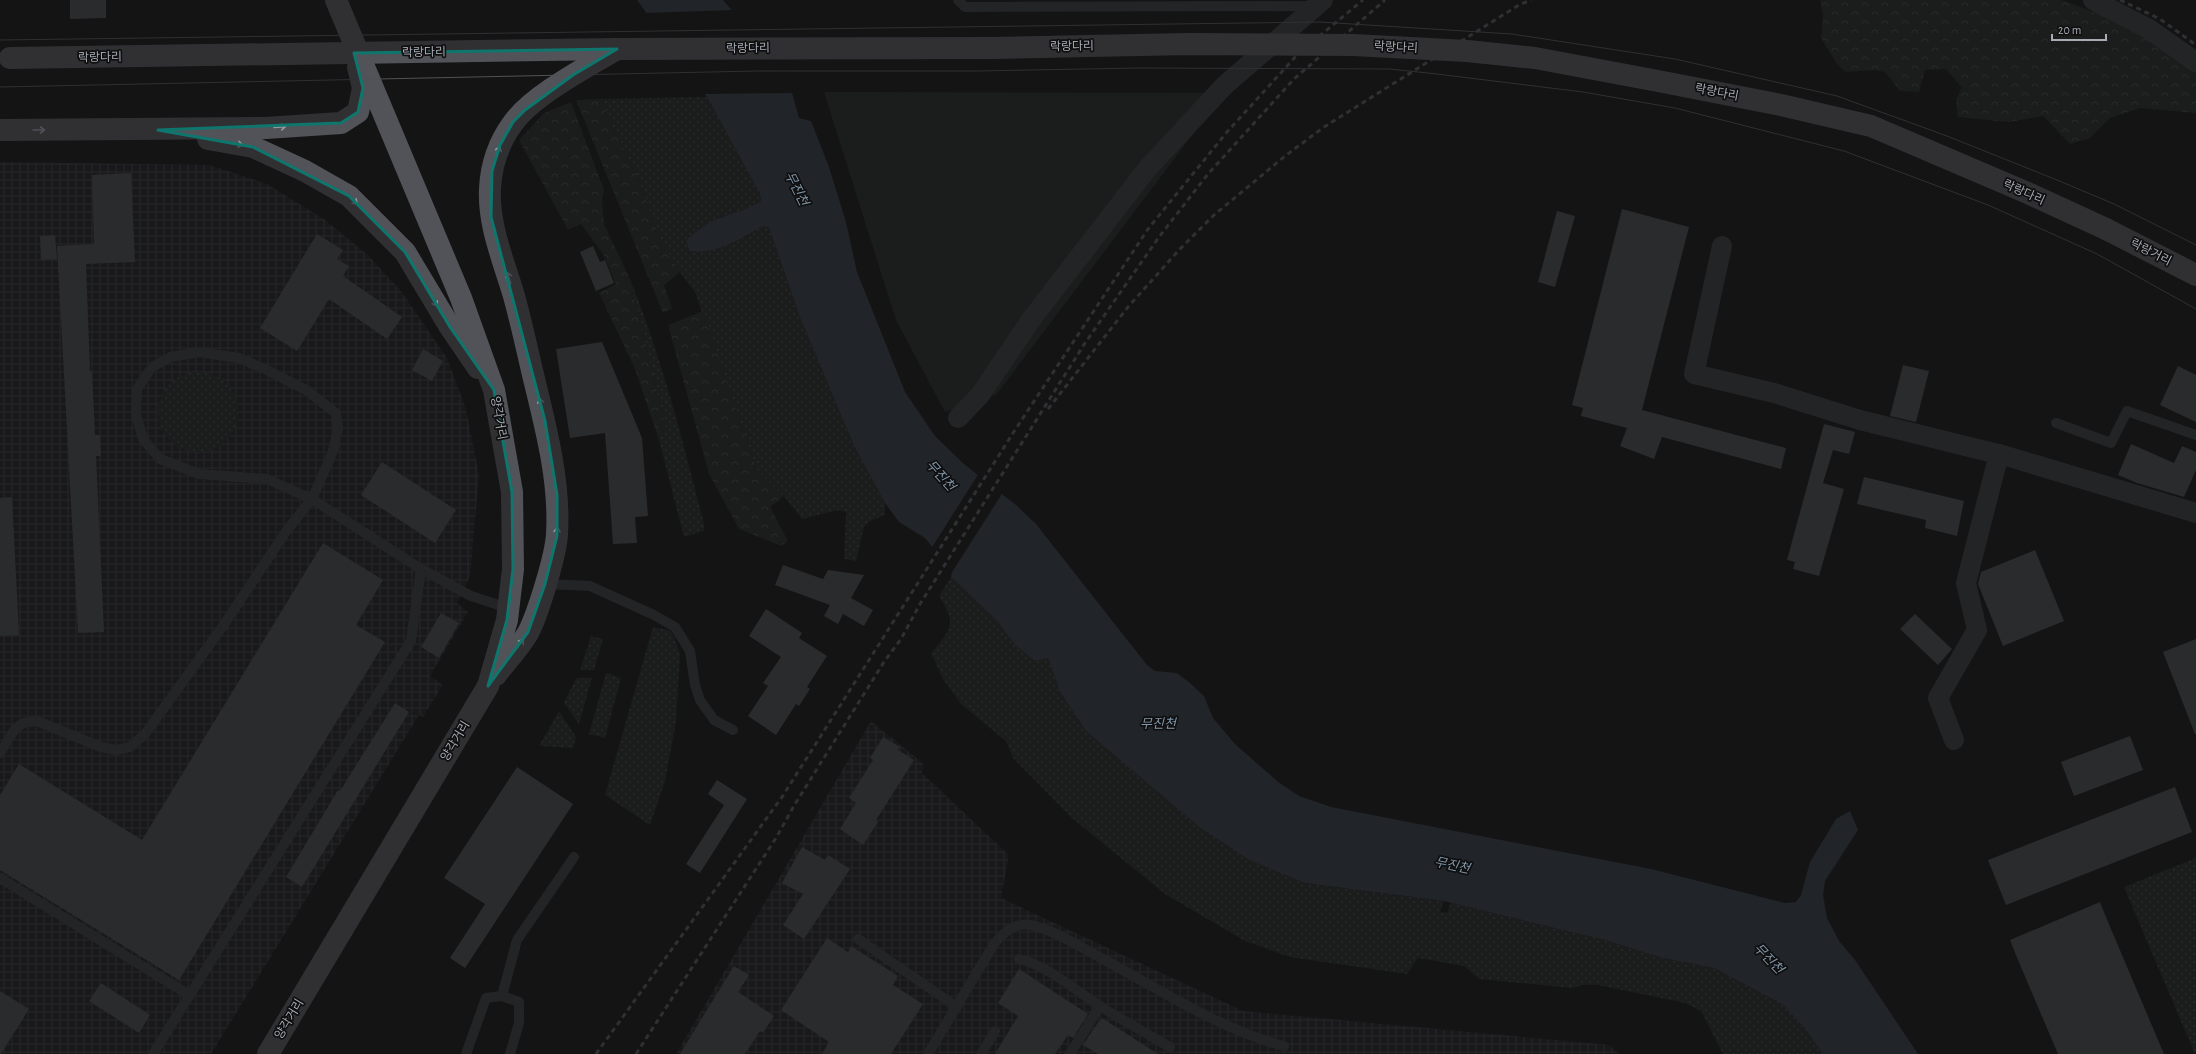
<svg xmlns="http://www.w3.org/2000/svg" width="2196" height="1054" font-family="'Alegreya Sans','Noto Sans KR',sans-serif">
<style>
.industrial{fill:url(#industrial-grid)}
.grass{fill:url(#grass-dots)}
.forest{fill:url(#forest-crowns)}
.park{fill:#222923}
.water{fill:#31383e}
.pier{fill:#141415}
.building{fill:#46474a}
.lines{fill:none;stroke-linecap:round;stroke-linejoin:round}
.service{stroke:#37383b;stroke-width:10}
.minor{stroke:#37383b;stroke-width:20}
.primary{stroke:#525358;stroke-width:22}
.tram{stroke:#505256;stroke-width:1}
.rail{stroke:#505256;stroke-width:3;stroke-dasharray:5 4;stroke-linecap:butt}
.primary-bridge{stroke:#525358;stroke-width:22}
.oneway{stroke:#9699a2}
.marked{fill:none;stroke:#0f766e;stroke-width:3;stroke-linejoin:round}
.labels{text-anchor:middle;dominant-baseline:central;stroke-width:3.5;stroke-linejoin:round;paint-order:stroke}
.street-label{font-size:12px;fill:#a7abb4;stroke:#0f0f10}
.water-label{font-size:13px;font-style:italic;fill:#8298aa;stroke:#0f0f10}
</style>
<defs>
<pattern id="industrial-grid" width="8" height="8" patternUnits="userSpaceOnUse"><rect width="8" height="8" fill="#202022"/><path d="M0 4h8M4 0v8" fill="none" stroke="#3e3e40"/></pattern>
<pattern id="grass-dots" width="8" height="8" patternUnits="userSpaceOnUse"><rect width="8" height="8" fill="#222923"/><path d="M2 2h.1M6 6h.1" fill="none" stroke="#3f4541" stroke-width="1.8" stroke-linecap="round"/></pattern>
<pattern id="forest-crowns" width="20" height="18" patternUnits="userSpaceOnUse"><rect width="20" height="18" fill="#222923"/><path d="M2 6a3 3 0 1 1 6 0M12 15a3 3 0 1 1 6 0" fill="none" stroke="#3f4541"/></pattern>
</defs>
<rect width="100%" height="100%" fill="#141415"/>
<!-- industrial -->
<g class="industrial">
<polygon points="0,162 210,165 267,184 324,219 368,255 401,291 447,358 466,409 479,475 470,577 457,603 468,612 430,676 443,685 423,717 419,715 211,1054 0,1054"/>
<polygon points="871,721 923,763 922,773 1009,855 1001,898 1243,1011 1609,1045 1620,1054 676,1054"/>
</g>
<!-- grass -->
<g class="grass">
<path d="M 707,97 L 760,194 L 761,201 L 753,207 L 719,218 L 690,251 C 714,256 743,237 763,226 L 769,228 L 801,320 L 855,448 L 885,503 L 885,515 L 870,521 L 864,527 L 856,561 L 844,559 L 846,512 L 838,510 L 802,519 L 784,496 L 757,470 L 695,292 L 672,262 L 661,241 L 638,177 L 599,99 Z"/>
<path d="M 630,279 C 662,358 683,442 704,524 L 704,531 L 684,537 L 659,440 L 666,428 Z"/>
<circle cx="198" cy="412" r="40"/>
<path d="M 951,577 L 998,622 L 1015,645 L 1035,661 L 1048,658 L 1060,692 L 1086,731 L 1199,827 L 1249,860 L 1305,883 L 1444,901 L 1440,912 L 1447,913 L 1451,902 L 1605,940 L 1659,957 L 1714,968 L 1782,1004 L 1803,1026 L 1823,1054 L 1723,1054 L 1701,1011 L 1685,1003 L 1598,985 L 1583,985 L 1572,988 L 1479,979 L 1464,966 L 1418,958 L 1407,974 L 1290,957 L 1245,941 L 1165,894 L 1072,818 L 1014,759 L 1006,741 L 961,704 L 943,679 L 931,653 C 952,628 957,625 939,596 Z"/>
<polygon points="653,627 669,630 674,636 680,654 676,722 665,781 650,825 605,795"/>
<polygon points="591,636 603,639 594,670 580,670"/>
<polygon points="606,673 621,678 605,738 589,734"/>
<polygon points="576,678 592,678 579,724 564,703"/>
<polygon points="559,711 576,737 573,748 539,746"/>
<polygon points="2196,858 2196,1054 2195,1054 2124,887"/>
</g>
<!-- forest -->
<g class="forest">
<polygon points="1820,0 2062,0 2101,15 2141,36 2196,71 2196,113 2140,108 2110,118 2090,138 2070,144 2043,116 2009,122 1958,117 1956,99 1962,88 1946,69 1925,70 1919,92 1900,91 1885,72 1874,70 1846,72 1837,64 1821,38 1823,16"/>
<polygon points="599,99 638,177 661,241 680,272 664,285 672,309 663,313 576,100"/>
<polygon points="571,102 604,190 602,201 604,224 630,279 666,428 659,440 635,369 599,293 616,284 603,254 581,224 568,230 519,140 544,113"/>
<polygon points="703,311 757,470 784,496 770,507 788,541 781,546 739,529 709,474 668,325"/>
</g>
<!-- park -->
<polygon class="park" points="824,92 1224,93 996,395 945,412 896,320"/>
<!-- water -->
<path class="water" d="M 637,0 L 723,0 L 787,75 L 799,118 L 811,121 L 829,167 L 846,222 L 857,272 L 905,392 L 935,436 L 964,464 L 1016,505 L 1036,524 L 1147,665 L 1155,671 L 1177,673 L 1190,683 L 1204,696 L 1213,718 L 1235,744 L 1277,781 L 1299,796 L 1331,807 L 1651,869 L 1785,903 L 1796,902 L 1801,895 L 1810,862 L 1836,819 L 1850,811 L 1858,830 L 1825,881 L 1823,895 L 1827,918 L 1839,941 L 1855,960 L 1918,1054 L 1823,1054 L 1803,1026 L 1782,1004 L 1714,968 L 1659,957 L 1605,940 L 1444,901 L 1305,883 L 1249,860 L 1199,827 L 1086,731 L 1060,692 L 1048,658 L 1035,661 L 1015,645 L 998,622 L 951,577 L 952,572 L 925,538 L 899,522 L 885,503 L 855,448 L 801,320 L 769,228 L 763,226 C 743,237 715,256 690,251 L 686,240 C 697,231 707,222 720,218 C 734,212 749,210 761,201 L 760,194 L 707,97 Z"/>
<!-- pier -->
<g class="pier">
<polygon points="734,10 788,74 794,93 703,94 644,13"/>
<polygon points="979,473 1003,492 949,577 950,572 931,549"/>
</g>
<!-- building -->
<g class="building">
<polygon points="70,0 106,0 106,18 70,19"/>
<polygon points="131,173 135,262 86,264 90,371 92,371 95,435 100,435 101,456 96,456 104,632 78,633 57,246 94,244 92,175"/>
<polygon points="1622,209 1689,227 1642,410 1786,448 1781,469 1662,437 1654,459 1620,446 1627,428 1581,416 1583,408 1572,405"/>
<polygon points="1557,211 1575,216 1555,287 1538,282"/>
<polygon points="317,234 343,250 337,259 349,266 343,276 402,317 387,339 329,299 297,351 260,328"/>
<polygon points="55,235 57,259 41,260 40,236"/>
<polygon points="593,246 600,262 605,260 614,283 596,291 580,252"/>
<polygon points="602,342 642,438 648,516 635,517 637,543 613,544 605,433 570,438 556,349"/>
<polygon points="423,349 443,361 432,381 412,370"/>
<polygon points="1903,365 1929,371 1916,422 1890,416"/>
<polygon points="2178,366 2196,375 2196,422 2160,405"/>
<polygon points="1824,424 1855,432 1849,454 1833,450 1823,483 1844,489 1819,576 1793,569 1795,562 1787,560"/>
<polygon points="2131,444 2174,463 2182,446 2196,452 2196,470 2184,497 2137,483 2118,475"/>
<polygon points="382,462 456,510 435,543 361,495"/>
<polygon points="1864,477 1964,501 1957,536 1925,528 1926,520 1857,504"/>
<polygon points="12,497 19,635 0,636 0,498"/>
<polygon points="323,543 383,580 356,625 385,642 179,980 0,870 0,795 19,764 142,840"/>
<polygon points="2035,550 2064,621 2003,646 1978,584 1981,572"/>
<polygon points="783,565 823,579 828,570 864,575 851,598 873,610 864,626 843,614 838,624 824,616 830,605 775,585"/>
<polygon points="766,609 802,633 799,638 827,656 807,687 810,689 799,706 796,704 776,735 748,716 768,686 763,683 781,657 749,636"/>
<polygon points="441,613 459,623 439,658 421,647"/>
<polygon points="1915,614 1952,649 1938,665 1900,629"/>
<polygon points="2196,639 2196,734 2195,734 2163,652"/>
<polygon points="395,703 409,712 302,887 286,877 338,790 340,791"/>
<polygon points="2130,736 2143,770 2074,796 2061,762"/>
<polygon points="883,737 900,747 898,750 914,760 876,820 878,822 863,845 840,829 856,803 849,798 873,760 870,758"/>
<polygon points="517,767 573,804 465,968 450,958 485,904 444,878"/>
<polygon points="717,780 747,799 700,873 686,864 724,805 708,794"/>
<polygon points="2175,787 2192,832 2006,905 1988,860"/>
<polygon points="802,847 825,860 828,855 850,869 804,939 783,925 803,894 782,883"/>
<polygon points="2100,902 2108,922 2164,1054 2058,1054 2018,960 2010,940"/>
<polygon points="827,938 848,952 851,946 898,976 893,985 923,1004 891,1054 822,1054 829,1042 781,1010"/>
<polygon points="734,966 749,975 738,992 774,1016 763,1033 760,1031 745,1054 680,1054"/>
<polygon points="1019,969 1088,1014 1073,1038 1068,1035 1055,1054 995,1054 1018,1016 998,1003"/>
<polygon points="101,983 150,1015 139,1033 89,1001"/>
<polygon points="0,991 29,1009 1,1054 0,1054"/>
<polygon points="1102,1018 1158,1054 1098,1054 1083,1045 1099,1021 1100,1022"/>
</g>
<g class="lines">
<!-- service -->
<g class="service">
<polyline points="958,0 965,7 1314,6"/>
<polyline points="2056,423 2111,443 2127,411 2196,435"/>
<polyline points="545,584 590,586 654,615 675,627 690,651 695,685 700,700 714,720 733,730"/>
<polyline points="0,753 15,729 23,723 37,721 101,747 116,750 130,747 145,734 223,626 287,530 312,499 333,451 338,429 336,413 306,390 267,370 239,358 199,352 171,357 152,367 137,389 136,414 143,439 160,459 199,474 267,479 312,499 421,569 471,596 508,608"/>
<polyline points="0,878 189,995"/>
<polyline points="858,939 957,1007"/>
<path d="M 1019,959 C 1048,966 1074,989 1098,1005 C 1122,1020 1146,1033 1170,1047"/>
<polyline points="502,996 519,1002 519,1023 510,1054"/>
<polyline points="153,1054 411,641 421,569"/>
<polyline points="466,1054 486,998 502,996 517,940 574,857"/>
<path d="M 928,1054 L 994,944 C 1002,934 1015,922 1030,925 C 1052,929 1081,947 1101,958 C 1157,988 1223,1031 1284,1046"/>
<polyline points="981,1054 995,1031"/>
<polyline points="1070,1054 1100,1006"/>
</g>
<!-- minor -->
<g class="minor">
<polyline points="2093,0 2149,29 2196,62"/>
<polyline points="1722,246 1694,374 1774,393 1860,420 2006,456 2196,513"/>
<polyline points="958,418 980,395 1033,317 1147,169 1224,86 1323,0"/>
<polyline points="1954,740 1938,698 1977,630 1966,583 1999,454"/>
</g>
<!-- primary -->
<g class="primary">
<polyline points="0,130 266,128 341,123 358,112 363,88 358,67"/>
<polyline points="208,139 253,147 305,171 349,196 405,252 450,327 478,368"/>
<polyline points="2106,229 2196,275"/>
<path d="M 496,675 C 506,662 519,648 528,633 C 538,614 556,555 557,534 C 560,483 547,432 535,383 C 528,354 522,325 514,296 C 504,262 488,225 490,189 C 491,166 499,142 513,123 C 533,95 587,67 617,49"/>
<polyline points="268,1054 488,686 507,620 513,569 512,492 494,390 461,298 336,0"/>
</g>
<!-- tram -->
<g class="tram">
<polyline points="0,40 1320,22 1512,34 1675,59 1837,96 1947,136 2057,180 2114,204 2196,245"/>
<polyline points="0,87 757,71 977,71 1139,68 1390,69 1437,74 1583,92 1675,108 1844,151 1988,205 2097,254 2196,309"/>
</g>
<!-- rail -->
<g class="rail">
<polyline points="2120,0 2160,19 2196,45"/>
<polyline points="1048,409 1128,307 1179,250 1214,215 1285,156 1324,127 1519,5 1531,0"/>
<polyline points="596,1054 782,797 1015,430 1148,229 1227,132 1298,54 1363,0"/>
<polyline points="636,1054 776,838 795,804 884,662 901,639 920,604 1085,343 1159,237 1208,174 1294,79 1385,0"/>
</g>
<!-- primary-bridge -->
<polyline class="primary-bridge" points="10,58 617,49 994,48 1189,44 1353,45 1467,51 1535,58 1658,81 1781,105 1871,126 2030,194 2106,229"/>
</g>
<!-- one-way arrows -->
<defs><path id="oneway-shaft" d="M-6 0H5M1.5-3L5.5 0L1.5 3" fill="none" stroke-width="1.6" stroke-linecap="round" stroke-linejoin="round"/></defs>
<g class="oneway">
<use href="#oneway-shaft" transform="translate(280 127) rotate(-4)"/>
<use href="#oneway-shaft" transform="translate(39 130)"/>
<use href="#oneway-shaft" transform="translate(237 144) rotate(10)"/>
<use href="#oneway-shaft" transform="translate(498 152) rotate(-72)"/>
<use href="#oneway-shaft" transform="translate(353 200) rotate(44)"/>
<use href="#oneway-shaft" transform="translate(509 278) rotate(-106)"/>
<use href="#oneway-shaft" transform="translate(434 301) rotate(59)"/>
<use href="#oneway-shaft" transform="translate(541 404) rotate(-104)"/>
<use href="#oneway-shaft" transform="translate(557 533) rotate(-86)"/>
<use href="#oneway-shaft" transform="translate(520 644) rotate(-53)"/>
</g>
<!-- marked area -->
<path d="M0 0H2196V1054H0ZM 617,49 L 573,75 L 525,110 L 513,122 L 500,145 L 492,171 L 491,217 L 545,421 L 557,495 L 557,536 L 545,584 L 528,632 L 488,686 L 507,620 L 513,569 L 512,492 L 494,390 L 450,327 L 405,252 L 349,196 L 253,147 L 158,130 L 341,123 L 358,112 L 363,88 L 354,53 Z" fill="#141415" fill-opacity=".55" fill-rule="evenodd"/>
<path class="marked" d="M 617,49 L 573,75 L 525,110 L 513,122 L 500,145 L 492,171 L 491,217 L 545,421 L 557,495 L 557,536 L 545,584 L 528,632 L 488,686 L 507,620 L 513,569 L 512,492 L 494,390 L 450,327 L 405,252 L 349,196 L 253,147 L 158,130 L 341,123 L 358,112 L 363,88 L 354,53 Z"/>
<g class="labels">
<!-- street labels -->
<g class="street-label">
<text transform="translate(1072 46) rotate(-1)">락랑다리</text>
<text transform="translate(1396 47) rotate(3)">락랑다리</text>
<text transform="translate(748 48) rotate(-1)">락랑다리</text>
<text transform="translate(424 52) rotate(-1)">락랑다리</text>
<text transform="translate(100 57) rotate(-1)">락랑다리</text>
<text transform="translate(1717 92) rotate(11)">락랑다리</text>
<text transform="translate(2024 192) rotate(24)">락랑다리</text>
<text transform="translate(2151 252) rotate(27)">락랑거리</text>
<text transform="translate(499 418) rotate(80)">양각거리</text>
<text transform="translate(455 741) rotate(-59)">양각거리</text>
<text transform="translate(289 1019) rotate(-59)">양각거리</text>
</g>
<!-- water labels -->
<g class="water-label">
<text transform="translate(796 189) rotate(63)">무진천</text>
<text transform="translate(940 476) rotate(48)">무진천</text>
<text x="1158" y="724">무진천</text>
<text transform="translate(1452 866) rotate(12)">무진천</text>
<text transform="translate(1768 959) rotate(46)">무진천</text>
</g>
</g>
<!-- scale -->
<path d="M2052 34v6h54v-6" fill="none" stroke="#a7abb4" stroke-width="2"/>
<text x="2058" y="34" font-size="12" fill="#a7abb4" stroke="#0f0f10" stroke-width="3" paint-order="stroke">20 m</text>
</svg>
